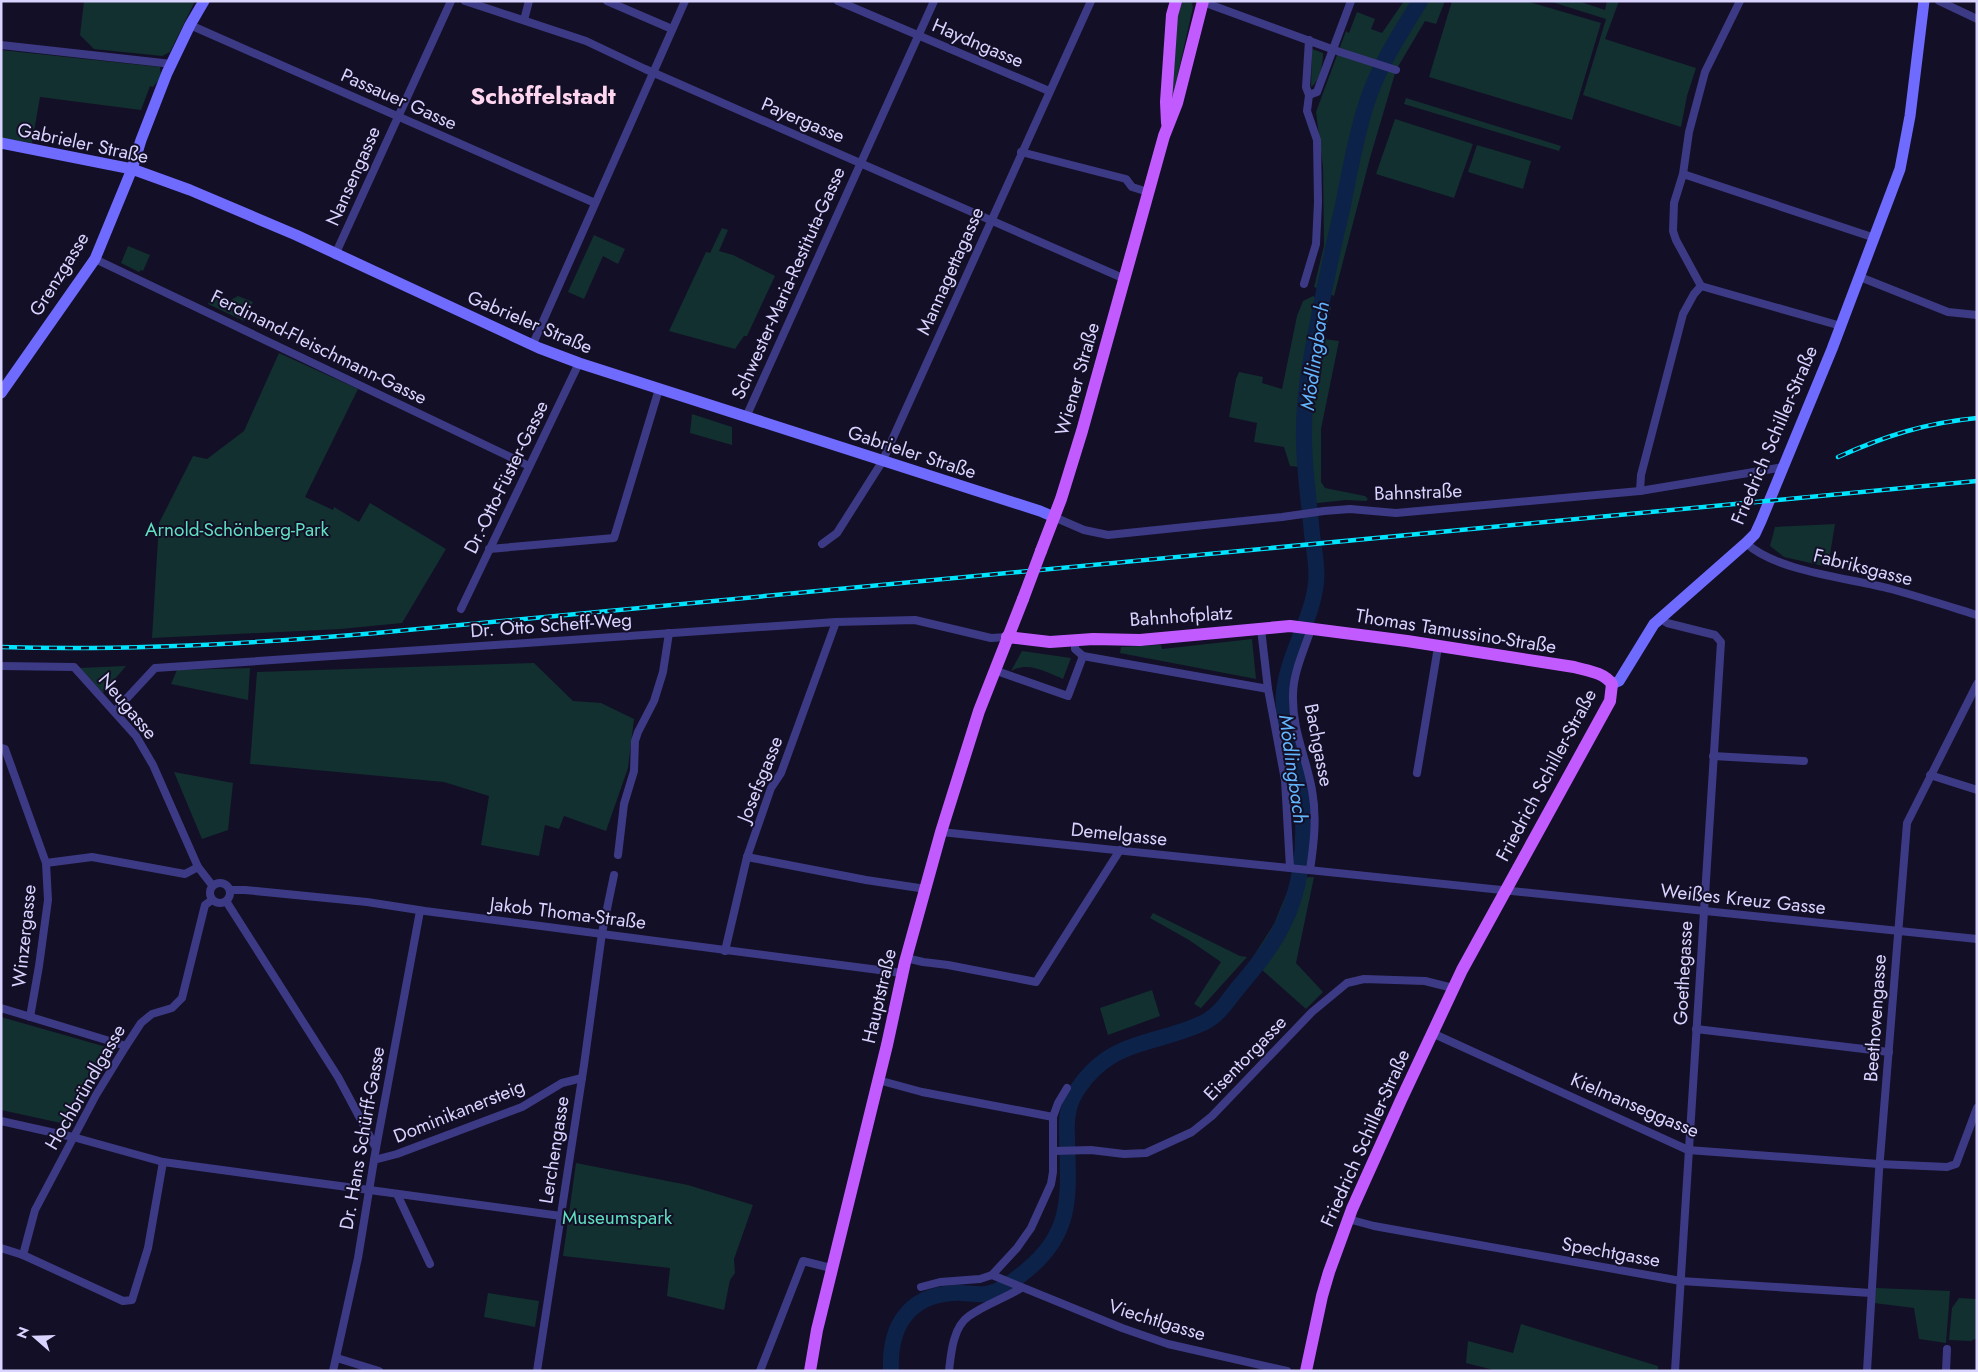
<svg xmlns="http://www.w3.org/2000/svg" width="1978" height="1372" font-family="Jost,sans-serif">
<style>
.green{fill:#12302f}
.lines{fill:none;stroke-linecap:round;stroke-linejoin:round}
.river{stroke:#0c2248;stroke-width:16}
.street{stroke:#3d3a85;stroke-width:8}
.secondary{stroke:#6f6bff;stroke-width:11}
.primary{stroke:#c25bff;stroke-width:12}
.rail-casing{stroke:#00e5ff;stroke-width:4.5}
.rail{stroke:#130f26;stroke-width:2.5;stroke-dasharray:8;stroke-linecap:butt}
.primary-bridge{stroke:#c25bff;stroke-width:12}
.labels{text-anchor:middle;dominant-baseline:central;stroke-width:4;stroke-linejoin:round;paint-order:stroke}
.street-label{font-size:19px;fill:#d9d4ff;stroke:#130f26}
.park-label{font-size:19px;fill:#5fe0c0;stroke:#130f26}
.water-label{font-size:20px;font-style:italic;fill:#62b6ff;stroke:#130f26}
.district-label{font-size:24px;font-weight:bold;fill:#ffd6f0;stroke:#130f26}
</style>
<rect width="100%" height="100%" fill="#130f26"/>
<!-- green -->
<g class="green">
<polygon points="84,1 195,1 170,52 162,56 94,49 80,35"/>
<polygon points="1181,1 1191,1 1193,7 1172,100 1178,8"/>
<polygon points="1404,1 1445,1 1436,24 1425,21 1396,70 1370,158 1334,296 1314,287 1324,246 1323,167 1316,112 1346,31 1349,33 1357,12 1375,19 1371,29 1382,33"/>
<polygon points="1452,1 1526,1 1601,23 1572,120 1429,77"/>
<polygon points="1549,1 1578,1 1605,10 1607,1 1619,1 1605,39 1696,68 1687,96 1681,127 1583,95 1606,19"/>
<path d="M 1312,49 L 1323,53 C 1323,64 1320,81 1311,87 Z"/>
<polygon points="1,50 160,67 161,77 153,87 150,86 141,110 40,97 32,143 1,138"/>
<polygon points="1406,98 1561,146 1559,151 1404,104"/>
<polygon points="1395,119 1473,144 1454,198 1376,174"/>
<polygon points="1477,145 1531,161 1523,189 1468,172"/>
<polygon points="722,228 728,230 719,251 733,255 775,276 747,336 744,336 735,349 669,331 706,252 710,253"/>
<polygon points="594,235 625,249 618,264 603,256 584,299 568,292"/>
<polygon points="128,246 150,255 143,271 141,270 139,272 121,263"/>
<polygon points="212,296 227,302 238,296 253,302 244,321 208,304"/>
<polygon points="1313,296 1331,307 1324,339 1339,341 1321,429 1321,482 1325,488 1365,496 1368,499 1366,501 1346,500 1309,504 1301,467 1290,466 1284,447 1254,442 1257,423 1229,417 1236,379 1239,372 1263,377 1262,383 1282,389 1297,316 1303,301"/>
<polygon points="279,353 358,389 305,497 333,510 334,507 359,522 370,503 446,549 402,623 341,629 152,638 159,523 193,456 207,459 244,431"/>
<polygon points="692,414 732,427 732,445 690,433"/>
<polygon points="1835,524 1828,567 1784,557 1770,546 1775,527"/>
<polygon points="1252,639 1256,679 1120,653 1121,647 1161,645 1162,649"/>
<path d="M 1022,651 L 1071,658 L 1063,679 C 1046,672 1028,661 1011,671 Z"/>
<polygon points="534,663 573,701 601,703 634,719 628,768 606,831 564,816 559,829 545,825 539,856 481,845 489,796 444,782 250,764 257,672"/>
<polygon points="126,666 103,693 79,668"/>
<polygon points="250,668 248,700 171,684 177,670"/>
<polygon points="174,772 233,783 228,830 202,839"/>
<polygon points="1314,877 1296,963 1323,992 1306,1009 1251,960 1274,924 1293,878"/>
<polygon points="1153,913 1240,956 1247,957 1201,1008 1194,1004 1221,962 1189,940 1150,918"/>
<polygon points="1152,990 1160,1016 1108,1035 1100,1008"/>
<polygon points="1,1017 110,1048 112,1054 70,1125 1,1110"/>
<polygon points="576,1163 688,1185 753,1205 734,1259 735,1273 730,1280 724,1310 667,1296 670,1268 563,1256"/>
<polygon points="1876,1288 1950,1291 1946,1343 1919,1339 1914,1308 1874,1303"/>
<polygon points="488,1293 539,1301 535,1327 484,1317"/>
<polygon points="1959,1298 1977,1299 1977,1338 1971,1341 1949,1340 1952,1308"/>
<polygon points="1521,1324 1658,1366 1658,1371 1498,1371 1466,1363 1468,1341 1513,1353"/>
</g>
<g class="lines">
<!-- river -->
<path class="river" d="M 891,1371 C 889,1328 907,1296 953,1293 C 963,1292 975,1295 985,1294 C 1001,1292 1016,1279 1027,1270 C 1075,1231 1068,1191 1067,1136 C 1066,1120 1067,1104 1077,1090 C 1111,1038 1154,1046 1203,1023 C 1218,1016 1227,1002 1237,989 C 1260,962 1282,935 1293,900 C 1306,860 1305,813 1298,771 C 1293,745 1281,719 1284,692 C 1288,654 1312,620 1316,583 C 1318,567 1314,550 1312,534 C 1309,499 1303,464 1304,429 C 1304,396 1310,364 1316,332 C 1324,289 1333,247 1343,205 C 1350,171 1356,135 1367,102 C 1379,65 1400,34 1420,1"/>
<!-- street -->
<g class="street">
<polyline points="465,1 586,41 645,69 1125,279"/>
<polyline points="607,1 672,29"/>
<polyline points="838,1 1049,91"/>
<polyline points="1740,1 1705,72 1689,132 1683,174 1674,203 1673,231 1676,240 1701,286 1841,326"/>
<polyline points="1939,1 1977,19"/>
<polyline points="1203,2 1340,52 1396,70"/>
<polyline points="524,20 529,1"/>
<polyline points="190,25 595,203"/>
<polyline points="1,45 172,64"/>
<polyline points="1309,95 1317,92 1351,1"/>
<polyline points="1021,152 1126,179 1132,187 1148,192"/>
<polyline points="1683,174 1875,238"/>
<polyline points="335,255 451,1"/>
<polyline points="95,259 529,466"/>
<polyline points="1860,277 1948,312 1977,315"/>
<polyline points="1304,284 1316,244 1318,202 1317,140 1307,111 1309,95 1306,87 1309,40"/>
<polyline points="532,346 685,1"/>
<polyline points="746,417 934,1"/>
<polyline points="1640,491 1641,475 1683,314 1694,294 1701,286"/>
<polyline points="1054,517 1084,530 1108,535 1282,517 1324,511 1350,509 1396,513 1640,491 1784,467"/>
<path d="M 1746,543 C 1777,572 1850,578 1891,589 C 1920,597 1948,606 1977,615"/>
<polyline points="822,544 837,533 882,462 1091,1"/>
<polyline points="489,549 614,538 659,389"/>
<polyline points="461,609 579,363"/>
<polyline points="1661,619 1667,623 1715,635 1721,642 1675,1371"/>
<polyline points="1261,629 1268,689 1285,780 1290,868"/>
<polyline points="1075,641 1075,649 1083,656 1268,689"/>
<polyline points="1,666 74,667 136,736 153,765 198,867 212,885"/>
<polyline points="994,670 1068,696 1083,656"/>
<polyline points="115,711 155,668 836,622 915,620 991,638 1007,637"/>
<polyline points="1,748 5,749 46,863 48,900 39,966 30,1017"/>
<polyline points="1713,756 1804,761"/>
<polyline points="1417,773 1438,647"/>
<polyline points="1930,775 1977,790"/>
<polyline points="941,832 1977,939"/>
<polyline points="618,855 624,804 634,771 635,741 638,732 654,701 663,672 669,633"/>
<polyline points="747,857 866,880 926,889"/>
<polyline points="46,863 92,857 185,874 198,867"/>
<path d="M 1310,870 C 1314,843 1317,817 1312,790 C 1306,757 1292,730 1293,695 C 1293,673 1304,650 1311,629"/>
<circle cx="220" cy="893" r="10"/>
<polyline points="230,890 245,890 367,902 425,911 902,973"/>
<polyline points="226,901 338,1077 376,1148"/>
<polyline points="725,951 747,857 771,788 781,773 836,622"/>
<polyline points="906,958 923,962 948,965 1036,982 1120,850"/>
<polyline points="1,1008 126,1046"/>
<polyline points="1696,1029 1889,1052"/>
<polyline points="1432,1033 1688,1150 1879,1164 1947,1167 1956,1164 1977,1108"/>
<polyline points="878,1080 922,1092 1053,1117"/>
<polyline points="1,1121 73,1137 163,1162 561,1216"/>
<polyline points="1053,1151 1091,1150 1124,1154 1146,1153 1192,1132 1212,1116 1312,1012 1347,983 1364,979 1425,981 1453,988"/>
<polyline points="374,1160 397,1154 522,1107 562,1083 582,1078"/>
<polyline points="397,1194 430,1264"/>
<polyline points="1348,1219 1374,1226 1681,1281 1871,1293"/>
<polyline points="1,1248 23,1255 123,1301 132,1300 148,1248 163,1162"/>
<polyline points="23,1255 35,1210 96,1095 126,1046 141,1023 152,1014 172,1008 182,998 205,905 212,900"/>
<polyline points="992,1275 1122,1328 1168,1344 1287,1371"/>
<polyline points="921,1287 940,1282 980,1279 992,1275 1017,1248 1031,1228 1051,1184 1053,1172 1053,1117 1058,1103 1067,1088"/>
<polyline points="337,1358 379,1371"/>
<polyline points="333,1371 358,1258 376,1148 420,911"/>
<polyline points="537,1371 584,1065 602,933 614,875"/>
<polyline points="760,1371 803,1261 831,1268"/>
<path d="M 949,1371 C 951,1353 953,1327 969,1316 C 984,1305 1005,1298 1021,1288"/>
<polyline points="1867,1371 1879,1171 1907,823 1977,684"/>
<polyline points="1946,1371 1947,1349"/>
</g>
<!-- secondary -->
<g class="secondary">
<polyline points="1,143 132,169 190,190 296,235 539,348 579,363 1040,511 1054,517"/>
<polyline points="1,393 95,259 132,169 141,140 167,73 190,25 204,1"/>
<polyline points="1612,684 1619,681 1654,624 1746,543 1755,534 1761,521 1832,349 1900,169 1910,116 1924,1"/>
</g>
<!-- primary -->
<g class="primary">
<polyline points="1167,123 1166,102 1172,15 1176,1"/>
<polyline points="1041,551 1061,499 1082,431 1164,136 1177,103 1203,1"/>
<path d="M 1007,637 L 1050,642 L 1093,639 L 1140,640 L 1290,626 L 1407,641 L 1574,667 C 1588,671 1603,672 1612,684 L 1610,701 L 1462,970 L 1401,1100 L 1352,1209 L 1329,1272 L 1322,1296 L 1306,1371"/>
<polyline points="810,1371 817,1330 887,1045 905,962 941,832 979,711 1023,599"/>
</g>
<defs>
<g id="rail">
<path d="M 1838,457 C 1885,436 1925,423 1977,418"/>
<path d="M 1,647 C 126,651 251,644 376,633 L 1977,481"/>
</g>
</defs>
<!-- rail casing -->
<use href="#rail" class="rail-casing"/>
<!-- rail -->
<use href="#rail" class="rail"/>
<!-- primary-bridge -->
<polyline class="primary-bridge" points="1023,599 1041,551"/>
</g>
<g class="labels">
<!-- street labels -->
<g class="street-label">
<text transform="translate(978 43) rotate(23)">Haydngasse</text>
<text transform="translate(399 99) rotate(24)">Passauer Gasse</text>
<text transform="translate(803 120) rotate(23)">Payergasse</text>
<text transform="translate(83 143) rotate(12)">Gabrieler Straße</text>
<text transform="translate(353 176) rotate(-66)">Nansengasse</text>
<text transform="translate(950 271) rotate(-66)">Mannagettagasse</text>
<text transform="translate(59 274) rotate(-58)">Grenzgasse</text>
<text transform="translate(788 283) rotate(-66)">Schwester-Maria-Restituta-Gasse</text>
<text transform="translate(530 322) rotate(23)">Gabrieler Straße</text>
<text transform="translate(319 347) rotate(26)">Ferdinand-Fleischmann-Gasse</text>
<text transform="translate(1077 379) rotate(-74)">Wiener Straße</text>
<text transform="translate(1774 435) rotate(-67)">Friedrich Schiller-Straße</text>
<text transform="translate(912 452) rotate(18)">Gabrieler Straße</text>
<text transform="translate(506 477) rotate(-64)">Dr.-Otto-Füster-Gasse</text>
<text transform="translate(1418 492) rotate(-2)">Bahnstraße</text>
<text transform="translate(1863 567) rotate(14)">Fabriksgasse</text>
<text transform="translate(1181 616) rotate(-4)">Bahnhofplatz</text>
<text transform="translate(551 625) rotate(-4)">Dr. Otto Scheff-Weg</text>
<text transform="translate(1456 631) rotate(9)">Thomas Tamussino-Straße</text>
<text transform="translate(128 706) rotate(50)">Neugasse</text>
<text transform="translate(1319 745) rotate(79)">Bachgasse</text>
<text transform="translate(1546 775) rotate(-62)">Friedrich Schiller-Straße</text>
<text transform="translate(760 779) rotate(-68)">Josefsgasse</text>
<text transform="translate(1119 834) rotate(6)">Demelgasse</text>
<text transform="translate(1743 899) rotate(6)">Weißes Kreuz Gasse</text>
<text transform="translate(568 913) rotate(7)">Jakob Thoma-Straße</text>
<text transform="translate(24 936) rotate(-84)">Winzergasse</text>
<text transform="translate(1683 973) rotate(-87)">Goethegasse</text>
<text transform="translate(879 996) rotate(-77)">Hauptstraße</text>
<text transform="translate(1875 1018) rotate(-86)">Beethovengasse</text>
<text transform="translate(1245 1058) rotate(-46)">Eisentorgasse</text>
<text transform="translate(85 1087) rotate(-60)">Hochbründlgasse</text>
<text transform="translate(1635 1105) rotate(23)">Kielmanseggasse</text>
<text transform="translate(459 1111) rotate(-22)">Dominikanersteig</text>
<text transform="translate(362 1138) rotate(-80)">Dr. Hans Schürff-Gasse</text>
<text transform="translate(1365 1138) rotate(-66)">Friedrich Schiller-Straße</text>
<text transform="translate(554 1150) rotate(-81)">Lerchengasse</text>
<text transform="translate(1611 1252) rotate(10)">Spechtgasse</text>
<text transform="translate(1157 1320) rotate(17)">Viechtlgasse</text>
</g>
<!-- park labels -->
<g class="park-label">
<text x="237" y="529">Arnold-Schönberg-Park</text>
<text x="617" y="1217">Museumspark</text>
</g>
<!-- water labels -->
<g class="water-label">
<text transform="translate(1315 356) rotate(-82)">Mödlingbach</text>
<text transform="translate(1293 769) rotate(82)">Mödlingbach</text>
</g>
<!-- district labels -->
<g class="district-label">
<text x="543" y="95">Schöffelstadt</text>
</g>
</g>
<!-- border -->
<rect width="1978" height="1372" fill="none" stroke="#d9d4ff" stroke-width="5"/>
<!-- north arrow -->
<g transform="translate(35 1337) rotate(290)" stroke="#130f26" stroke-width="4" paint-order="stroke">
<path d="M0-4L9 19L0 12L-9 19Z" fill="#d9d4ff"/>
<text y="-8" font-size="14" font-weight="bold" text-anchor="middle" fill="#d9d4ff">N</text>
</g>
</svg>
